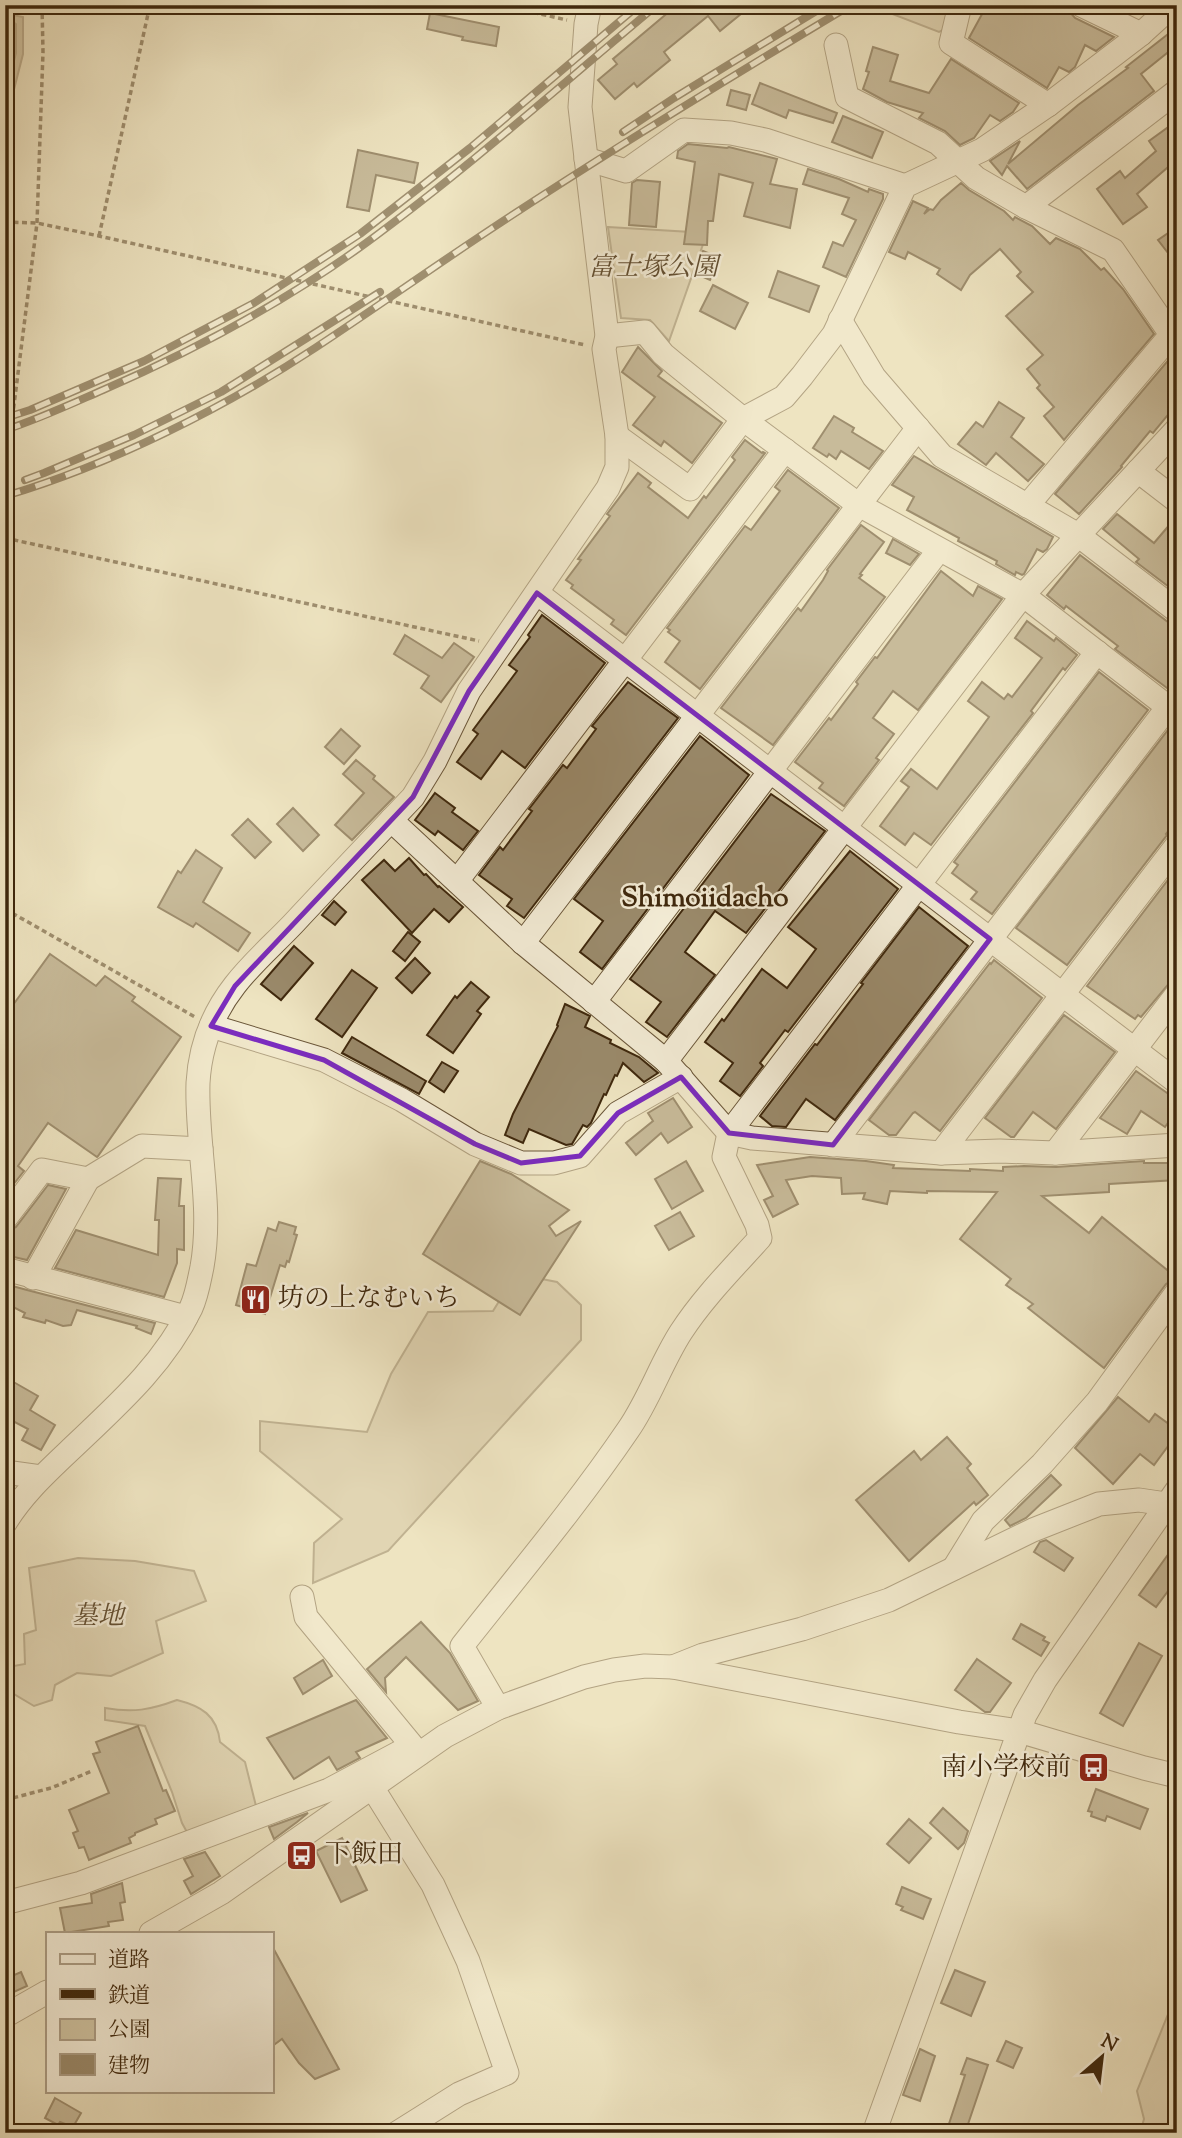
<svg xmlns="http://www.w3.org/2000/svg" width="1182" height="2138" font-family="'Sorts Mill Goudy','Noto Serif JP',serif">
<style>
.green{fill:#d0c4a2;stroke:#887658;stroke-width:2}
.water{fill:#b2a484;stroke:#847254;stroke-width:2}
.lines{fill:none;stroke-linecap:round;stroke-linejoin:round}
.shore{stroke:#786648;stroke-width:2}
.building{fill:#9a8a6b;stroke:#3f280d;stroke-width:2}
.minor-casing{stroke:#6b573a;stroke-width:25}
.path{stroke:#3f280d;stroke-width:3.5;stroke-dasharray:5 3.5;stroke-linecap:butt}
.minor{stroke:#f4edd7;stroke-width:23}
.rail-casing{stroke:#3f280d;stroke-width:8}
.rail{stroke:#f4edd7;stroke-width:5;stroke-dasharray:16;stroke-linecap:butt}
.marked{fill:none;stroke:#7b2cbf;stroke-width:5;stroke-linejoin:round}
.labels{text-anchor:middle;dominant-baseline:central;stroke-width:5;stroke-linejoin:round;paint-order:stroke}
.park-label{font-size:26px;font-style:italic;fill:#634f32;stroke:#f4edd7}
.poi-label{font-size:26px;fill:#3f280d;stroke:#f4edd7;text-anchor:start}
.neighbourhood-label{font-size:28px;font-weight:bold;fill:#3f280d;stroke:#f4edd7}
</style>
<rect width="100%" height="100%" fill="#eee4c1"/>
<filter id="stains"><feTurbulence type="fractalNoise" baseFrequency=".00286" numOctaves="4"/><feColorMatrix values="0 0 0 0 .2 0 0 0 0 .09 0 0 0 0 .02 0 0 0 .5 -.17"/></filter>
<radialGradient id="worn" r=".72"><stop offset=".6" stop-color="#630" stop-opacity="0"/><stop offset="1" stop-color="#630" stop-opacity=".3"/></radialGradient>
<!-- green -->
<g class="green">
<polygon points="880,5 953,5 949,27 939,32 882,10"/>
<polygon points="608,227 707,233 669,341 650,320 621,318"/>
<polygon points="516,1274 557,1282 581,1305 581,1340 388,1551 313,1583 314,1543 342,1519 260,1451 260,1421 367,1432 391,1374 428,1312 493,1311"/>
<polygon points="78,1558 135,1561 194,1571 206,1601 156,1621 163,1653 111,1676 77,1673 55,1685 52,1700 34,1706 14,1694 8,1667 25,1664 24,1634 36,1630 29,1568"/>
<path d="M 177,1700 C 201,1706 217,1715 220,1742 L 245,1762 L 256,1806 L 188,1834 L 182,1823 L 172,1792 L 145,1726 L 105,1720 L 105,1708 C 133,1713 150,1710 177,1700 Z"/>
<polygon points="1177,1992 1177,2133 1140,2133 1144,2119 1137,2091"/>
</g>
<!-- water -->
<polygon class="water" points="5,5 10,5 12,15 23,17 23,54 8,113 5,204"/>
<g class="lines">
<!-- shore -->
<polyline class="shore" points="5,17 16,24 16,53 5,96"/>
</g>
<!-- building -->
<g class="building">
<polygon points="677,5 752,5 720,31 708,16 664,52 670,60 637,87 634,83 615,99 598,80 617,64 613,59"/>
<polygon points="987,5 1057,5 1069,11 1075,18 1114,37 1096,51 1085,45 1075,67 1069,72 1059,67 1047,88 969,38"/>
<polygon points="430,13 499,27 496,46 462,40 463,37 427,29"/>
<polygon points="1177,27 1177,45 1141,74 1154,91 1027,189 1007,166 1002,175 990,161 1020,141 1008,164 1078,105 1128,68 1126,67"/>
<polygon points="873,47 898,55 890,81 929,93 951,59 1019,103 1013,112 1000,121 990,115 974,138 960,145 945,131 919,118 923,113 887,102 863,89 869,72 866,71"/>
<polygon points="760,83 837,113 833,123 789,110 786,118 752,104"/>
<polygon points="731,90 750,95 746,110 727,105"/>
<polygon points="843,116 883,132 872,158 832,142"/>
<polygon points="1167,128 1177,143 1177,180 1167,168 1137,194 1147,207 1123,224 1097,189 1120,171 1125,178 1156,151 1149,141"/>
<polygon points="688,144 727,148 729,147 777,159 770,184 797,189 790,228 744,216 753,183 719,174 713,221 708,221 707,245 684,244 695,162 677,158 678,151"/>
<polygon points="358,150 418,163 414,183 376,175 369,211 347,207"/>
<polygon points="808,169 839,179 868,192 869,189 883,194 883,199 846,277 823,267 833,242 843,246 856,220 842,214 849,198 803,184"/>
<polygon points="637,180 660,182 656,227 629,225 632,183"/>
<polygon points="961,183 969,190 1004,211 1013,220 1015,217 1032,226 1050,244 1056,238 1080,249 1101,270 1104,268 1123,289 1154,334 1064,440 1044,416 1054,407 1037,388 1040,385 1027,369 1043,355 1006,316 1033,292 1017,276 1021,272 1000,249 970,275 961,290 937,274 940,269 908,252 905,259 889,252 913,201 928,208 924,214 930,209 933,210 941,200"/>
<polygon points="1177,227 1177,247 1168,253 1158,240"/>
<polygon points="703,251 720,258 710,280 694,273"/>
<polygon points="778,271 819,286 809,312 769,297"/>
<polygon points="713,285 748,303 735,329 700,311"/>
<polygon points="638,347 662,371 658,376 722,423 692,463 664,441 661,446 633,425 655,397 622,372"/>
<polygon points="1171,357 1177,361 1177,404 1153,433 1150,431 1121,466 1122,467 1079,514 1055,494"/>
<polygon points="999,402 1024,418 1011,437 1044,464 1028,481 996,453 986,465 958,444 976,422 983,427"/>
<polygon points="834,416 854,428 852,432 883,451 869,469 841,451 836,459 829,454 827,457 813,448"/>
<polygon points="745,440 762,453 763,452 765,453 626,635 611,624 614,620 571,588 573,585 566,580 581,560 578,559 610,516 607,514 638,473 651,483 648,487 688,518 704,496 706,498 735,460 732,457"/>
<polygon points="914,456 1053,537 1047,549 1043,552 1037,549 1024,574 1022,575 1016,572 1015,575 996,564 997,561 958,541 959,538 907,510 914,497 892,485"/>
<polygon points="788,470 839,508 700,689 665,662 680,641 668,632 670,630 667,628 745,526 751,530 780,491 775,487"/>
<polygon points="1117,514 1154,543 1177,516 1177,593 1136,562 1139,559 1103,529"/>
<polygon points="861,525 884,542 860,574 862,575 859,578 885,597 773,745 721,708 798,608 801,611 823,580 828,571 827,570"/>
<polygon points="893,539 919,554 910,565 886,553"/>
<polygon points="1080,555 1168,622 1177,625 1177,693 1168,687 1167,688 1115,649 1118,646 1066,606 1064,609 1047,595"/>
<polygon points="941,571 973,596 978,586 1002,599 918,710 893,691 873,718 894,734 876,758 879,760 844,806 819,788 823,783 795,762 829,718 831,720 858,684 856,682 875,657 877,658"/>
<polygon points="542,615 605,663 525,768 502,751 481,779 457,762 478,734 473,730 517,671 509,665 530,637 528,635"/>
<polygon points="1027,621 1054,641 1056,638 1077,655 1065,670 1063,668 1031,711 1033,713 931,845 914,833 905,845 880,826 909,787 901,781 911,769 937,789 989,717 968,701 982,682 1004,699 1008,694 1012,697 1042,658 1015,638"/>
<polygon points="405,635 442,658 454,643 474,657 441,702 421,688 429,676 394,654"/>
<polygon points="1099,672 1148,710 992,914 971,899 977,892 952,873 958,865 954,862"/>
<polygon points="628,682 678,718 524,918 507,906 512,899 479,875 500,847 503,850 532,811 529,809 563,765 567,768 596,729 592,726"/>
<polygon points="1171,726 1177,731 1177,820 1166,834 1167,835 1067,965 1016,928"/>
<polygon points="341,729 360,746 344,764 325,747"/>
<polygon points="700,736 749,775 602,969 580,952 603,921 574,899"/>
<polygon points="356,760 375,776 373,779 394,797 352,840 335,825 364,793 343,774"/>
<polygon points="435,793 455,808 452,812 478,831 463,850 438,831 435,835 415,820"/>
<polygon points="771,794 825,831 746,933 715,911 685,952 715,975 667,1037 646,1022 661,1002 630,979"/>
<polygon points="293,808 319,835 303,851 277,824"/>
<polygon points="248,819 271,842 255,858 232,835"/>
<polygon points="196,850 222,868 203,902 250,933 238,951 196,923 193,927 158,907 178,871 181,873"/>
<polygon points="850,851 898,889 788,1032 785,1030 760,1063 763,1066 740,1096 720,1081 733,1063 705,1042 722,1019 724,1021 762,969 787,988 816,949 788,927"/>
<polygon points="409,858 424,875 426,874 438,887 439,886 463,907 449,922 434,909 412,933 362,880 384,860 395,871"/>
<polygon points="1174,872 1177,875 1177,974 1141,1017 1138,1015 1135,1019 1087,986"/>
<polygon points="334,901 346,912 335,925 322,915"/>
<polygon points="919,907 968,946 835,1120 806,1099 786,1127 772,1126 760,1116 815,1044 817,1045 863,984 861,983"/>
<polygon points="408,932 420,942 405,961 393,951"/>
<polygon points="294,946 313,963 281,1000 261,984"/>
<polygon points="50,954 96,986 105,976 135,997 132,1001 181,1037 98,1156 97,1157 48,1123 18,1166 24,1171 5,1195 5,1016"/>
<polygon points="415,958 430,973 412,993 396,978"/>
<polygon points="994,960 1042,998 940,1131 915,1112 913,1113 896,1135 889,1135 869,1120 990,963 991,964"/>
<polygon points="352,970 377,988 342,1037 316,1019"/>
<polygon points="471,982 489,997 477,1011 481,1014 453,1053 427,1035 455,996 457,998"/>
<polygon points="565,1004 590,1016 585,1027 611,1040 610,1043 639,1057 658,1073 644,1082 623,1063 617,1076 615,1075 606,1095 604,1094 591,1123 587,1127 583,1125 572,1144 566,1145 529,1129 523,1143 505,1135 513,1114 558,1026 557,1025"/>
<polygon points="1064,1015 1115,1052 1056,1129 1033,1112 1014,1137 1011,1137 985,1118"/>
<polygon points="352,1037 426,1081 419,1094 342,1053"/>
<polygon points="442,1062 458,1071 444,1092 429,1082"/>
<polygon points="1136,1071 1177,1100 1177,1110 1165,1127 1141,1111 1127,1134 1100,1118"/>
<polygon points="673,1098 692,1127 668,1143 661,1133 636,1155 626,1143 653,1121 648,1113"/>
<polygon points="810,1157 866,1161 894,1165 893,1168 970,1171 970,1169 1003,1171 1003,1167 1024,1166 1056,1167 1144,1161 1144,1163 1177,1163 1177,1180 1109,1184 1109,1192 1042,1196 1089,1233 1102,1217 1177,1278 1166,1284 1104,1368 1028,1308 1033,1304 1006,1285 1011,1279 960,1239 997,1192 927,1191 927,1193 890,1191 887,1204 863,1199 865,1193 842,1194 841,1178 812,1176 786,1180 798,1204 773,1217 764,1200 773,1196 757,1165"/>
<polygon points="480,1161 511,1174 569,1210 549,1226 556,1236 581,1221 520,1315 423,1254"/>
<polygon points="686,1161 703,1191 672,1209 655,1179"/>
<polygon points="158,1178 181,1179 179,1206 184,1206 184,1250 177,1249 177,1263 164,1297 55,1268 76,1230 158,1255 159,1220 155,1220"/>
<polygon points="48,1185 66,1189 27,1260 5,1255 5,1233 16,1227"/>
<polygon points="680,1212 694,1236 669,1250 655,1226"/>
<polygon points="279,1222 296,1227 294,1234 297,1235 289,1262 287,1261 285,1267 280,1265 265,1314 236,1305 247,1264 256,1266 268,1228 276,1231"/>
<polygon points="5,1284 27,1290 155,1323 151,1334 136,1328 137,1326 77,1310 71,1325 63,1326 46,1320 45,1323 23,1317 25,1313 5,1303"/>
<polygon points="10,1380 38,1396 30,1410 55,1425 41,1450 22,1440 28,1429 5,1417 5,1389"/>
<polygon points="1118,1397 1149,1422 1155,1414 1177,1430 1177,1434 1154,1465 1140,1454 1113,1484 1075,1448"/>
<polygon points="947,1437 971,1464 967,1468 988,1495 976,1505 974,1502 909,1561 856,1500 914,1451 921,1460"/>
<polygon points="1051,1475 1061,1485 1026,1518 1010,1526 1005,1520"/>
<polygon points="1046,1540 1073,1558 1064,1571 1034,1552 1040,1542"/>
<polygon points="1177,1542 1177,1579 1156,1607 1139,1595"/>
<polygon points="421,1622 450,1653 478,1701 458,1710 406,1657 385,1678 386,1692 367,1669"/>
<polygon points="1021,1624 1045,1637 1043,1640 1049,1643 1041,1656 1013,1639"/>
<polygon points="1139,1643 1162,1656 1123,1726 1100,1713"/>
<polygon points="977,1659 1011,1683 990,1712 985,1712 955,1690"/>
<polygon points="323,1660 332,1676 303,1694 294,1678"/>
<polygon points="356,1700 387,1738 356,1752 360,1758 337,1770 329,1757 294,1779 267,1738"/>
<polygon points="138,1726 163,1791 166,1790 175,1811 155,1819 157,1824 135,1833 135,1835 129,1838 131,1843 89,1860 84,1847 79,1848 73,1833 78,1831 69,1810 109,1793 93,1754 100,1752 96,1742"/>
<polygon points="1096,1789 1148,1809 1140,1829 1107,1816 1105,1821 1091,1816 1092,1812 1088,1811"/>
<polygon points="943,1808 968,1831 964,1843 958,1849 930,1823"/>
<polygon points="308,1813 297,1822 274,1839 269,1827"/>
<polygon points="909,1819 931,1838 909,1863 887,1844"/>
<polygon points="342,1838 367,1890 341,1902 316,1851"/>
<polygon points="205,1852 220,1876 191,1894 184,1881 193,1876 184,1859"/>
<polygon points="122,1883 125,1902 120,1903 123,1920 108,1922 109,1926 65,1933 60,1908 92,1903 91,1894"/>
<polygon points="902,1887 931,1899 923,1919 901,1910 903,1907 896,1904"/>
<polygon points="271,1944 339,2069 315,2079 299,2063 282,2039 271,2047"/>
<polygon points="955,1970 985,1982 971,2016 941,2003"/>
<polygon points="21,1972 27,1986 5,1996 5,1979"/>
<polygon points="1006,2041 1022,2048 1013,2068 997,2061"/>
<polygon points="920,2049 935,2056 920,2101 903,2095"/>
<polygon points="967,2058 988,2065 965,2133 946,2133 965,2075 961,2074"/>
<polygon points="55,2098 81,2113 73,2127 60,2122 58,2125 45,2118"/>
</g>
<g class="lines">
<defs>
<g id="minor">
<polyline points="960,5 951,43 1048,105"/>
<polyline points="1081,5 1141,34"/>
<polyline points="836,45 847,97 938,143 976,178 1026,207 1113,250 1177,343"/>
<polyline points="586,159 626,171 684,130 731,133 765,140 905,186"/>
<polyline points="1026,207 1177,91"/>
<polyline points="840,320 874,377 942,456 1078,535 1177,611"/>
<polyline points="607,336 645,332 663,354 675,364 743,419 859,505 1023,595 1177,714"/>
<polyline points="617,436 690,489 743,419 784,397 802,376 834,334 905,186 982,150 1048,105 1141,34 1173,5"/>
<polyline points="1138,471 1177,501"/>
<polyline points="1027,506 1171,335"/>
<polyline points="537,593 1177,1082"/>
<polyline points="391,820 523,943 666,1061 729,1133 752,1138 941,1153 1000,1151 1055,1153 1177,1145"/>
<polyline points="457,881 785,450"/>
<polyline points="523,943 918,428"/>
<polyline points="594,1002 939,550"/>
<polyline points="211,1026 324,1060 402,1100 475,1144 521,1163 554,1163 580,1156 618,1113 681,1077"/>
<polyline points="666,1061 1023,595 1177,429"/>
<polyline points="833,1145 1168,707"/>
<polyline points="941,1153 1177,845"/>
<polyline points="1055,1153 1177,994"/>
<polyline points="5,1219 42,1170 88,1179 142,1146 201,1149"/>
<polyline points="5,1269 186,1317"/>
<polyline points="33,1278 88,1179"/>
<polyline points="5,1472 41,1477"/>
<path d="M 5,1523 C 22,1495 45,1474 68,1452 C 114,1408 163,1366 191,1308 C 197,1295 199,1281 202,1267 C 213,1205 196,1145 198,1083 C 200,1047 213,1013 235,985 C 252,963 274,944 293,924 C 333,881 373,839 413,797 L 435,761 L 469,691 L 608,488 L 617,467 L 617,436 L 604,349 L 607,336 L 580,107 L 586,24 L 590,5"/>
<polyline points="954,1568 983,1521 1042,1464 1097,1402 1177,1292"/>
<polyline points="302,1597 306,1617 419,1754"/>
<polyline points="673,1667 703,1655 802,1629 889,1600 1033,1530 1099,1504 1139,1500 1166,1504"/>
<path d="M 498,1708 L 462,1646 C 518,1575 577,1505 628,1430 C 649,1400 661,1363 681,1332 C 703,1298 733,1268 760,1238 L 757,1225 L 724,1157 L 729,1133 L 1097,652"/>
<polyline points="372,1787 433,1885 468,1961 507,2073 459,2094 397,2133"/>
<polyline points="5,1903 81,1883 329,1790 406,1749"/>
<polyline points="151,1933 221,1893 445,1736 498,1708 584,1677 614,1670 645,1666 673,1667 959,1722 1019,1731 1144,1768 1177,1776"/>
<polyline points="5,2016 47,1992"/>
<polyline points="874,2133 1025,1715 1045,1680 1177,1490"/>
</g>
</defs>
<!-- minor casing -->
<use href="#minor" class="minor-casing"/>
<!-- path -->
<g class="path">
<polyline points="500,5 567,20"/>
<polyline points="5,222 37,223 99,236 585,345"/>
<polyline points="99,236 150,5"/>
<polyline points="5,476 37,223 43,52 42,5"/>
<polyline points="5,538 479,641"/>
<polyline points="5,909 195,1017"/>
<polyline points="5,1800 51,1788 92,1771"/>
<polyline points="1165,2133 1177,2099"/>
</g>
<!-- minor -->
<use href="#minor" class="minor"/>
<defs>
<g id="rail">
<polyline points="623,132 674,98 826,5"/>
<polyline points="5,418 30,410 144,361 254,303 360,234 470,148 639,5"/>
<path d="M 5,430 C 39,419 71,404 103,390 C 195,350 285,302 366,243 C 467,169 561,85 657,5"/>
<polyline points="25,480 44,473 134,435 221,392 380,292"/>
<path d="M 5,496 C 110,465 224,408 315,348 C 374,309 432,268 491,229 C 609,151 729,78 851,5"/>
</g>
</defs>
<!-- rail casing -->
<use href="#rail" class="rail-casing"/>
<!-- rail -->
<use href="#rail" class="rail"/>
</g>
<!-- marked area -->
<path d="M0 0H1182V2138H0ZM 537,593 L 990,939 L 833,1145 L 729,1133 L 681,1077 L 618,1113 L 580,1156 L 521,1163 L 475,1144 L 324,1060 L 211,1026 L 235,986 L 413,797 L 469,691 Z" fill="#eee4c1" fill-opacity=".55" fill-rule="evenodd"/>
<path class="marked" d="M 537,593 L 990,939 L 833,1145 L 729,1133 L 681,1077 L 618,1113 L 580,1156 L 521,1163 L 475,1144 L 324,1060 L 211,1026 L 235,986 L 413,797 L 469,691 Z"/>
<!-- icons -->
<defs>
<symbol id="restaurant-square" viewBox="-11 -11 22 22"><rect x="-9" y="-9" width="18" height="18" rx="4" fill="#8f2418" stroke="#f4edd7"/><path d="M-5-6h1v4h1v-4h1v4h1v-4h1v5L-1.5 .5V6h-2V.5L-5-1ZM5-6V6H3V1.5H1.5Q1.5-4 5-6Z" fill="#fff"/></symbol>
<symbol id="bus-square" viewBox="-11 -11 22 22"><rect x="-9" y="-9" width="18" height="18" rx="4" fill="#8f2418" stroke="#f4edd7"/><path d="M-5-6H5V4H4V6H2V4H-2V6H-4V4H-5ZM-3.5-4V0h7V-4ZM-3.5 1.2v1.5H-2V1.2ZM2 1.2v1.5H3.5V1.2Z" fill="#fff"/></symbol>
</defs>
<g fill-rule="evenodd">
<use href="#restaurant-square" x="238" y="1282" width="35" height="35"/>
<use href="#bus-square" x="1076" y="1750" width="35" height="35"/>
<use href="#bus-square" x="284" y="1838" width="35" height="35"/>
</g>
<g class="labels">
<!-- park labels -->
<g class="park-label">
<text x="653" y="268">富士塚公園</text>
<text x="98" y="1617">墓地</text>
</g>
<!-- poi labels -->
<g class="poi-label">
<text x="278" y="1299">坊の上なむいち</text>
<text x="1071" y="1768" text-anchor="end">南小学校前</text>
<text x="325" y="1855">下飯田</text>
</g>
<!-- neighbourhood labels -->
<g class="neighbourhood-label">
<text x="705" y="899">Shimoiidacho</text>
</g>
</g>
<!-- margin -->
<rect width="1182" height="2138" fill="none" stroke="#eee4c1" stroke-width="28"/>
<rect x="7" y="7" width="1168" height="2124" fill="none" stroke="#3f280d" stroke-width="3.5"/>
<rect x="14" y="14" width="1154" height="2110" fill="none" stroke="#3f280d" stroke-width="2"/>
<!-- legend -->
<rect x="46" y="1932" width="228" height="161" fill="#f4edd7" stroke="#ac9e86" stroke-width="2"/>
<rect x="60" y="1954" width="35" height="10" fill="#f4edd7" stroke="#ac9e86" stroke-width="2"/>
<text x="108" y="1966" font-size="21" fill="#3f280d">道路</text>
<rect x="60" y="1989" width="35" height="10" fill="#3f280d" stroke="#ac9e86" stroke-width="2"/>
<text x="108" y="2002" font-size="21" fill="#3f280d">鉄道</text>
<rect x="60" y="2019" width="35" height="21" fill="#d0c4a2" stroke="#ac9e86" stroke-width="2"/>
<text x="108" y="2036" font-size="21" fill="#3f280d">公園</text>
<rect x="60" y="2054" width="35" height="21" fill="#9a8a6b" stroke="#ac9e86" stroke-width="2"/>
<text x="108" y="2072" font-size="21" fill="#3f280d">建物</text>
<!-- north arrow -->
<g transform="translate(1102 2057) rotate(28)" stroke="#f4edd7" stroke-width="5" paint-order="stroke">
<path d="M0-5L12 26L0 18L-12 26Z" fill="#3f280d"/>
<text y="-10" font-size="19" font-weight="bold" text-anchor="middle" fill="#3f280d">N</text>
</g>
<rect width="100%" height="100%" filter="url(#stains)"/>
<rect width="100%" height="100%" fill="url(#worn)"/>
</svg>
